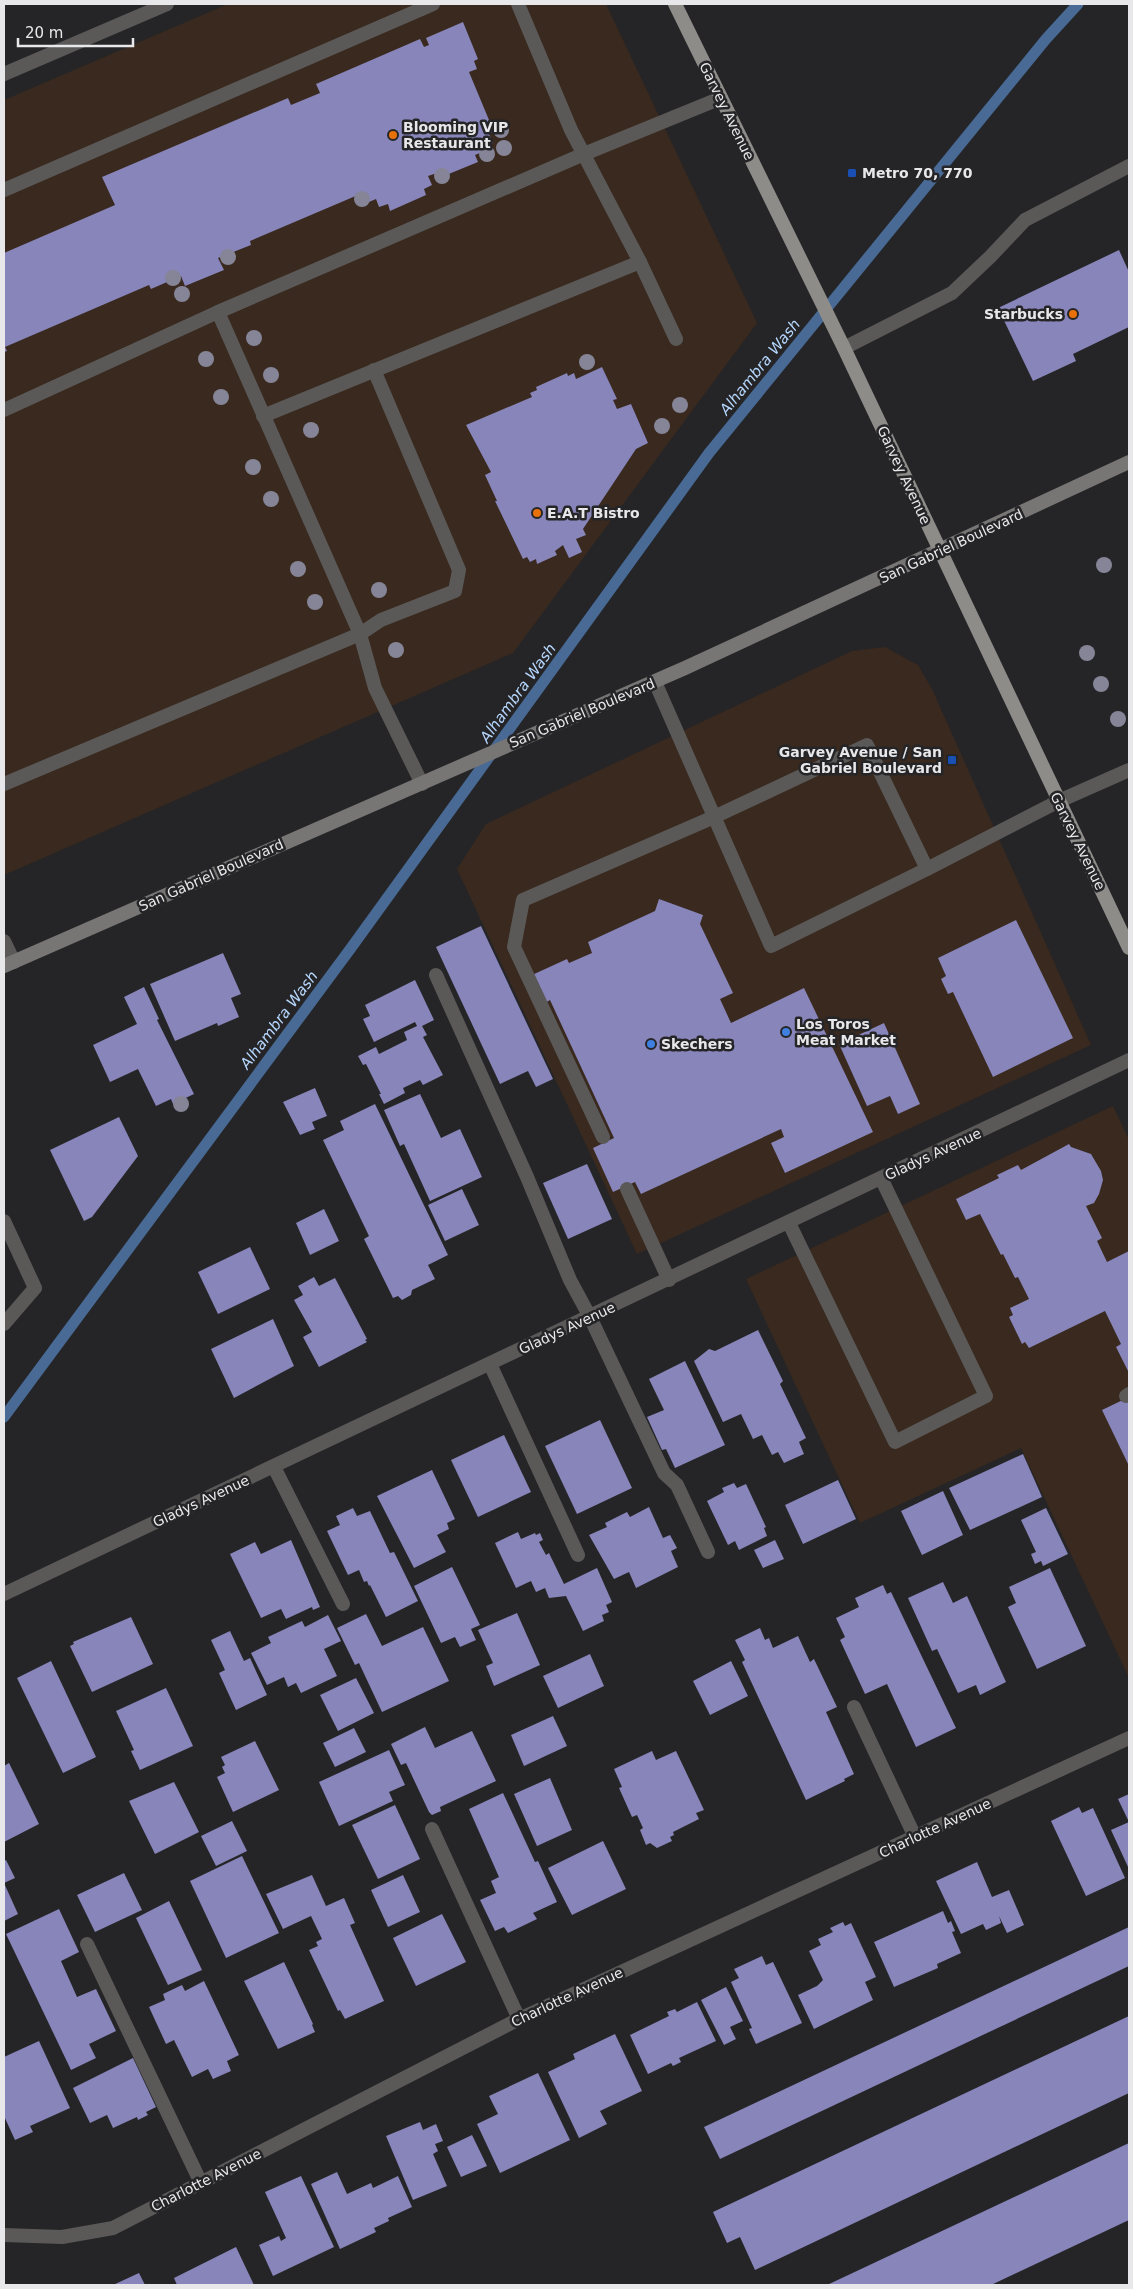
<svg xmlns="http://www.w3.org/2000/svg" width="1133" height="2289" font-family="'DejaVu Sans',sans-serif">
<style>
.commercial{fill:#39291e}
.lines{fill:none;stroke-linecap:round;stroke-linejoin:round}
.stream{stroke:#486a94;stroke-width:11}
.building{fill:#8785b9}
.service{stroke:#5a5958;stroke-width:14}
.minor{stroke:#5a5958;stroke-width:14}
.secondary{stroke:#777674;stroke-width:14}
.primary{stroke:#8d8c89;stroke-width:14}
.tree{fill:#858597}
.food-dot{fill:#e8710a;stroke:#252528;stroke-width:2}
.transit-dot{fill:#1a4fb4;stroke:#252528;stroke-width:2}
.shop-dot{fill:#3f7fe0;stroke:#252528;stroke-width:2}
.labels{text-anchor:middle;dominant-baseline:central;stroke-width:5;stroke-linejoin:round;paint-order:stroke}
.street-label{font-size:14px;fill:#e8e8ea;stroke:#252528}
.poi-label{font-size:14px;font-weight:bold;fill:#e8e8ea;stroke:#252528;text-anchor:start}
.water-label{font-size:15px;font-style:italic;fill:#b7d8fe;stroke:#252528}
</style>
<rect width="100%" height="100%" fill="#252528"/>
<!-- commercial -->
<g class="commercial">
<polygon points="228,4 606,4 757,323 513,653 4,875 4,100"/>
<polygon points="885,647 918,665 932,689 1091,1045 637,1254 457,869 486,824 852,651"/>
<polygon points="1113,1106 1129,1140 1129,1678 1021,1448 860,1523 746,1279"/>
</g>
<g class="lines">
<!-- stream -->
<polyline class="stream" points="4,1417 351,948 709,453 1046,39 1078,4"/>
</g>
<!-- building -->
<g class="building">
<polygon points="463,22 478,59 474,61 477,69 469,72 494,132 489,134 493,143 486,146 487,150 475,155 478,162 439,178 437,173 428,176 432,185 424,189 426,195 390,211 388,204 379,207 376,199 369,202 365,192 250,241 251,245 218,258 224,270 185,286 181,276 151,289 149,285 5,347 7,351 4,352 4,253 115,205 102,177 288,98 291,105 320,93 316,84 420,39 424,47 429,45 426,38"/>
<polygon points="1119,250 1129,272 1129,327 1073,354 1076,361 1033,381 998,308"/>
<polygon points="602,367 617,399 613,400 617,409 631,404 648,443 636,449 583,529 586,535 576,539 582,552 569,558 563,545 555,551 557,555 537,564 536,559 530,562 527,557 523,559 495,501 497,501 485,475 491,472 466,425 532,397 530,393 537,390 536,387 567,373 568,376 574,373 576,379"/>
<polygon points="659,899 703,915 700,924 733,993 720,999 731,1023 804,988 873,1132 785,1173 771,1143 784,1137 781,1129 641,1194 635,1182 613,1192 593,1148 614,1138 550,1000 545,1003 532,975 567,959 569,963 592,953 588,942 655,911"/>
<polygon points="1016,920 1073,1038 993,1077 953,992 948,994 941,979 946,976 938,958"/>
<polygon points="481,926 553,1079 536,1087 528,1071 500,1084 436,947"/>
<polygon points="223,953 241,994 231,998 239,1017 218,1026 217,1023 175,1041 150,984"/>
<polygon points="415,980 434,1020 422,1026 427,1035 423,1037 443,1075 423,1085 420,1080 403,1088 405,1093 384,1104 379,1094 381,1094 366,1064 363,1065 358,1056 376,1047 379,1054 407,1040 404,1032 417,1026 415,1022 374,1042 363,1019 370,1016 365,1005"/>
<polygon points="144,987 159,1019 157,1020 194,1094 173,1104 171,1099 156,1106 138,1069 110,1082 93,1045 137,1024 124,997"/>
<polygon points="884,1023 920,1104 898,1114 890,1096 867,1106 839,1044"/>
<polygon points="315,1088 327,1116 312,1122 315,1129 300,1135 283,1102"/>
<polygon points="420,1094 441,1138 460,1129 482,1177 430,1201 404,1144 400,1146 384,1110"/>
<polygon points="375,1104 448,1255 428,1265 435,1279 412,1290 411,1295 402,1300 398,1296 393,1298 364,1239 369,1236 323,1140 344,1130 340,1121"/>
<polygon points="119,1117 138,1156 92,1217 84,1221 50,1150"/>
<polygon points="1069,1144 1071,1147 1091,1154 1101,1171 1103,1180 1099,1194 1094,1203 1086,1206 1102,1238 1097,1241 1107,1262 1129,1251 1129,1373 1116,1347 1121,1344 1105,1311 1029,1348 1025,1342 1022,1344 1009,1317 1013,1315 1010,1308 1029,1299 1018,1277 1015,1278 1003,1254 1001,1255 980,1214 966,1220 956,1199 999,1178 997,1175 1018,1165 1021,1170"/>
<polygon points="587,1164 612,1219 568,1239 543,1183"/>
<polygon points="462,1189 479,1225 445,1241 428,1205"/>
<polygon points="324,1209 339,1241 310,1255 296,1223"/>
<polygon points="250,1247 270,1289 218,1314 198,1272"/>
<polygon points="314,1277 319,1286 335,1278 367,1339 365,1340 367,1342 319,1367 303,1337 312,1332 294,1300 303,1295 298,1286"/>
<polygon points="273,1319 294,1366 234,1398 211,1349"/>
<polygon points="758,1330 783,1381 780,1384 806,1438 799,1442 804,1454 784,1463 778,1452 772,1455 762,1435 753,1439 741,1414 723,1422 694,1361 709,1349 715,1351"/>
<polygon points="685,1361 725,1445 675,1468 666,1449 662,1450 647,1417 664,1410 649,1379"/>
<polygon points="1129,1397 1129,1466 1102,1410"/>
<polygon points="600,1420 632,1488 577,1514 545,1446"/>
<polygon points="504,1435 531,1492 478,1517 451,1460"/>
<polygon points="1023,1454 1042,1497 970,1530 949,1488"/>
<polygon points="432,1470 455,1519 447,1523 449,1529 437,1535 446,1552 414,1568 377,1496"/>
<polygon points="838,1480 856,1519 803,1544 785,1505"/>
<polygon points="734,1483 737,1488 746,1484 766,1527 764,1528 767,1536 739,1550 735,1541 728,1545 707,1501 724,1492 722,1488"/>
<polygon points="943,1491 963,1535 922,1555 901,1511"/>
<polygon points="649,1507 663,1538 670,1535 677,1548 671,1551 678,1567 636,1588 629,1572 614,1579 589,1535 607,1527 605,1523 627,1512 630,1517"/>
<polygon points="353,1508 357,1516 370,1511 390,1553 394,1552 418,1601 386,1617 370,1585 369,1586 367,1581 364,1582 359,1570 348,1575 327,1531 340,1525 336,1516"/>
<polygon points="1046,1508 1068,1554 1043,1566 1041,1561 1035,1564 1031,1554 1036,1552 1021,1520"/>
<polygon points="518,1532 521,1539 535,1533 536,1535 540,1533 543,1540 539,1542 546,1555 549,1553 564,1584 597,1568 612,1602 606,1605 609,1612 602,1615 604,1621 583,1631 566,1596 549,1598 545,1588 536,1592 531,1581 516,1588 495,1543"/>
<polygon points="291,1540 320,1607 313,1610 312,1607 286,1619 281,1609 261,1618 230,1554 255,1542 261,1554"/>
<polygon points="775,1540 784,1559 763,1568 754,1550"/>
<polygon points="452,1567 480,1625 471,1629 476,1640 460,1647 455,1637 441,1643 414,1586"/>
<polygon points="1050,1568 1086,1646 1037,1669 1008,1607 1016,1603 1009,1587"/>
<polygon points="943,1582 953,1603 967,1596 1006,1682 980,1695 976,1685 958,1693 937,1649 932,1651 908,1598"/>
<polygon points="883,1585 887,1594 891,1592 956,1728 916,1747 887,1684 865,1694 840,1640 845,1637 836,1618 859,1607 855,1598"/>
<polygon points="517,1613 540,1665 494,1686 486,1666 493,1663 478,1630"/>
<polygon points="366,1614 382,1646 423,1627 449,1681 382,1712 359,1663 355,1665 337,1628"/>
<polygon points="328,1615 341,1641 324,1649 337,1676 301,1693 296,1683 288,1687 284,1677 267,1685 251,1653 271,1643 268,1637 302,1621 305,1627"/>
<polygon points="131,1617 153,1664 92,1692 70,1646 74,1644 73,1642"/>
<polygon points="760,1628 765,1640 769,1638 773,1648 798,1636 810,1662 814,1659 837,1707 826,1712 854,1774 844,1779 845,1781 806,1800 742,1662 745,1660 735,1640"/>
<polygon points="230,1631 244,1661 250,1658 267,1695 236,1710 219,1673 225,1670 211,1640"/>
<polygon points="590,1654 604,1686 558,1708 543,1676"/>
<polygon points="51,1661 96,1757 63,1773 17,1678"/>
<polygon points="731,1661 748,1696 710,1715 693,1681"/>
<polygon points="356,1678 374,1713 338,1731 320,1695"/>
<polygon points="166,1688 193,1746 140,1770 131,1751 134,1750 116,1711"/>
<polygon points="553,1716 567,1746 524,1766 511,1735"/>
<polygon points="425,1727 435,1748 472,1731 496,1781 440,1807 441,1811 432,1815 429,1812 406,1763 401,1765 391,1744"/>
<polygon points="354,1728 366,1752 335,1767 323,1743"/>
<polygon points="255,1741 279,1790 233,1812 217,1777 225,1773 222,1767 225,1765 221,1757"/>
<polygon points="389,1750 405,1785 389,1792 393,1801 339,1826 319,1782"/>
<polygon points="652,1751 656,1760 676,1751 704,1810 696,1813 699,1819 673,1832 674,1835 670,1837 672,1841 657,1848 650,1843 646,1845 640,1830 643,1828 637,1815 632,1817 619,1788 622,1787 614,1769"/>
<polygon points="9,1763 39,1824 4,1842 4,1766"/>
<polygon points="550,1778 572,1830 537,1846 514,1794"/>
<polygon points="174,1782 199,1832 155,1854 129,1801"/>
<polygon points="503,1793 535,1862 538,1861 557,1902 533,1913 537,1919 508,1933 504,1927 495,1931 480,1900 496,1893 491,1881 499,1877 469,1809"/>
<polygon points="1129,1794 1129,1869 1111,1830 1129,1822 1118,1799"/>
<polygon points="395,1805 420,1859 378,1879 352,1825"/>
<polygon points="1079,1807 1082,1813 1093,1808 1125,1878 1086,1896 1051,1821"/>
<polygon points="232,1821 247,1851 216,1866 201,1836"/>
<polygon points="603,1841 626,1889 572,1915 548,1868"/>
<polygon points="242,1856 279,1933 226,1958 190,1881"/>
<polygon points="6,1860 15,1878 4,1883 18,1914 4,1921 4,1861"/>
<polygon points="977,1862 992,1897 1009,1890 1024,1925 1007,1933 999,1916 1001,1923 986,1930 983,1924 961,1934 936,1881"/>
<polygon points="124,1873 142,1910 95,1932 77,1895"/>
<polygon points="312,1875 326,1906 344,1898 355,1923 350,1925 384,2001 345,2019 340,2010 338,2011 309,1950 318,1946 316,1942 322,1939 311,1916 283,1929 266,1894"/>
<polygon points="403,1875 420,1912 388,1927 371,1890"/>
<polygon points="169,1901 202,1970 168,1985 136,1918"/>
<polygon points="59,1909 79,1952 61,1961 77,1997 96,1989 116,2031 89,2044 96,2058 71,2070 6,1934"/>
<polygon points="943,1911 948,1923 951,1921 955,1931 952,1932 961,1953 937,1964 938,1968 894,1987 874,1942"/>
<polygon points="442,1914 466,1962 416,1986 393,1938"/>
<polygon points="843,1922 845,1926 851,1923 876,1977 865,1982 873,2000 814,2029 798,1995 817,1986 823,1980 809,1951 821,1945 818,1939 833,1932 830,1928"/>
<polygon points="1129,1927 1129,1966 720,2159 704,2127"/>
<polygon points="762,1956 766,1965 773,1962 802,2023 756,2044 749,2029 752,2028 731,1982 739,1978 734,1969"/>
<polygon points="284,1962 313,2024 312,2025 315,2032 278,2049 244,1981"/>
<polygon points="204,1981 239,2055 227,2061 231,2071 213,2079 208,2069 192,2077 174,2040 166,2044 149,2007 165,2000 163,1994 182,1985 185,1991"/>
<polygon points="726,1987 743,2021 730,2027 736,2039 724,2045 701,2000"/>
<polygon points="697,2002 716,2041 679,2058 681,2062 673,2066 671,2063 648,2074 630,2035 669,2016 667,2012 675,2009 677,2012"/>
<polygon points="1129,2016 1129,2093 755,2270 740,2237 727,2243 713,2212"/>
<polygon points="615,2034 642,2091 600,2111 607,2124 579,2138 548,2072 575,2059 573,2054"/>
<polygon points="39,2041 70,2108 30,2126 33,2132 15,2140 4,2116 4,2057"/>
<polygon points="133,2058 156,2107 146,2112 148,2115 138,2120 137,2117 113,2128 107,2115 90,2123 73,2088"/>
<polygon points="538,2073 570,2140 500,2173 477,2124 498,2114 489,2096"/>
<polygon points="420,2122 423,2130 436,2124 443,2141 435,2144 438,2151 433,2154 447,2186 413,2200 386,2136"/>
<polygon points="472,2135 487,2166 461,2177 447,2147"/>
<polygon points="1129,2143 1129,2220 991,2285 827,2285"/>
<polygon points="337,2172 347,2194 371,2183 373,2188 398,2176 412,2207 388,2218 389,2221 374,2228 376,2232 340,2249 311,2184"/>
<polygon points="301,2176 334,2247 273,2276 259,2245 279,2236 281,2241 286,2238 265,2192"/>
<polygon points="236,2247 254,2285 177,2285 174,2278"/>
<polygon points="139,2273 145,2285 113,2285"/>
</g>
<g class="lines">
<!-- service -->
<g class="service">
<polyline points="518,4 571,130 640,262 676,339"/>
<polyline points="4,190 433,4"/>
<polyline points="218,312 584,154 721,98"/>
<polyline points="844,348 952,293 990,257 1025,220 1129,166"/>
<polyline points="374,370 459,570 455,591 381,620 360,634 375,688 422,784"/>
<polyline points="4,410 218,312 360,634 4,784"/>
<polyline points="263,416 640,262"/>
<polyline points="927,869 1059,801 1129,770"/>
<polyline points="4,941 14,962"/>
<polyline points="436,975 527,1177 570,1280 590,1317 664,1473 677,1485 708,1552"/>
<polyline points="603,1137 514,947 523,900 714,817 867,745 927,869 771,946 655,682"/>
<polyline points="627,1189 669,1280"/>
<polyline points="4,1221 35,1288 4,1324"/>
<polyline points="789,1223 895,1442 986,1396 881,1178"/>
<polyline points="490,1364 578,1555"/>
<polyline points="1126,1396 1129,1394"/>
<polyline points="274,1467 343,1604"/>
<polyline points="854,1707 915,1837"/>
<polyline points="432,1829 519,2019"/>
<polyline points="87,1944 201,2183"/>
</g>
<!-- minor -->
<g class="minor">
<polyline points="4,74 167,4"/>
<polyline points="4,1594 1129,1060"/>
<polyline points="4,2235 62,2237 113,2228 519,2019 1129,1738"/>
</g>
<!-- secondary -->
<polyline class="secondary" points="4,966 685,668 1129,462"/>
<!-- primary -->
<polyline class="primary" points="675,4 844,348 1129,948"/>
</g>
<!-- trees -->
<g class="tree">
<circle cx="501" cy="130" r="8"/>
<circle cx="504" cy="148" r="8"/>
<circle cx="487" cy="154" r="8"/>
<circle cx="442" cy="176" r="8"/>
<circle cx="362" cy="199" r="8"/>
<circle cx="228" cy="257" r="8"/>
<circle cx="173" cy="278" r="8"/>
<circle cx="182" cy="294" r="8"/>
<circle cx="254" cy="338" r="8"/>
<circle cx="206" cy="359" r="8"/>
<circle cx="587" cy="362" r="8"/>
<circle cx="271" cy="375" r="8"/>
<circle cx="221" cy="397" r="8"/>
<circle cx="680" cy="405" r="8"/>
<circle cx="662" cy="426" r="8"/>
<circle cx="311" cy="430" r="8"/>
<circle cx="253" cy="467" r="8"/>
<circle cx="271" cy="499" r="8"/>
<circle cx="1104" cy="565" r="8"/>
<circle cx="298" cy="569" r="8"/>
<circle cx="379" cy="590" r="8"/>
<circle cx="315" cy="602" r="8"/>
<circle cx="396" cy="650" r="8"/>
<circle cx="1087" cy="653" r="8"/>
<circle cx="1101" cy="684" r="8"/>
<circle cx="1118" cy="719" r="8"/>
<circle cx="181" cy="1104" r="8"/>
</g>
<!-- markers -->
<g class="food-dot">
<circle cx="393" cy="135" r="5"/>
<circle cx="1073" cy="314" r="5"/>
<circle cx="537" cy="513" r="5"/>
</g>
<g class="transit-dot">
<rect x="847" y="168" width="10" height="10" rx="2.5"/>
<rect x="947" y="755" width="10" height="10" rx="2.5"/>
</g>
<g class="shop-dot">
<circle cx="786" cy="1032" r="5"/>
<circle cx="651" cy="1044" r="5"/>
</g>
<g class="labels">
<!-- street labels -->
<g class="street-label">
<text transform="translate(727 111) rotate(64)">Garvey Avenue</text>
<text transform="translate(904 475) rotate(65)">Garvey Avenue</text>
<text transform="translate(951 546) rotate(-25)">San Gabriel Boulevard</text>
<text transform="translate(582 713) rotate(-23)">San Gabriel Boulevard</text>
<text transform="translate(1078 841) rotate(64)">Garvey Avenue</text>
<text transform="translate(211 875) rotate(-24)">San Gabriel Boulevard</text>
<text transform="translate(933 1154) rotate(-25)">Gladys Avenue</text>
<text transform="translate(567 1328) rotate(-25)">Gladys Avenue</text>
<text transform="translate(201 1501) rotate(-25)">Gladys Avenue</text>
<text transform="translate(935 1828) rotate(-25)">Charlotte Avenue</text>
<text transform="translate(567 1997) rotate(-25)">Charlotte Avenue</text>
<text transform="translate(206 2180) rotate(-27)">Charlotte Avenue</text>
</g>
<!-- poi labels -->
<g class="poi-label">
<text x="403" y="127">Blooming VIP<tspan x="403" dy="16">Restaurant</tspan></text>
<text x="862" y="173">Metro 70, 770</text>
<text x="1063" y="314" text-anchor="end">Starbucks</text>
<text x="547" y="513">E.A.T Bistro</text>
<text x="942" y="752" text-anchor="end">Garvey Avenue / San<tspan x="942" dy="16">Gabriel Boulevard</tspan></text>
<text x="796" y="1024">Los Toros<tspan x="796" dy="16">Meat Market</tspan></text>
<text x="661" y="1044">Skechers</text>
</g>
<!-- water labels -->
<g class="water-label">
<text transform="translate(760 367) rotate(-51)">Alhambra Wash</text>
<text transform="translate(518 693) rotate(-54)">Alhambra Wash</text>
<text transform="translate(279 1020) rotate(-53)">Alhambra Wash</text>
</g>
</g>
<!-- border -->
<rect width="1133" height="2289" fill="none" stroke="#e8e8ea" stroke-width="10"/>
<!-- scale -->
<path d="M18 38v8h115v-8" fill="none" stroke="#e8e8ea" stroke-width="2.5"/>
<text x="25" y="38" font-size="15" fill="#e8e8ea" stroke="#252528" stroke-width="4" paint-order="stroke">20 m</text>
</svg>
